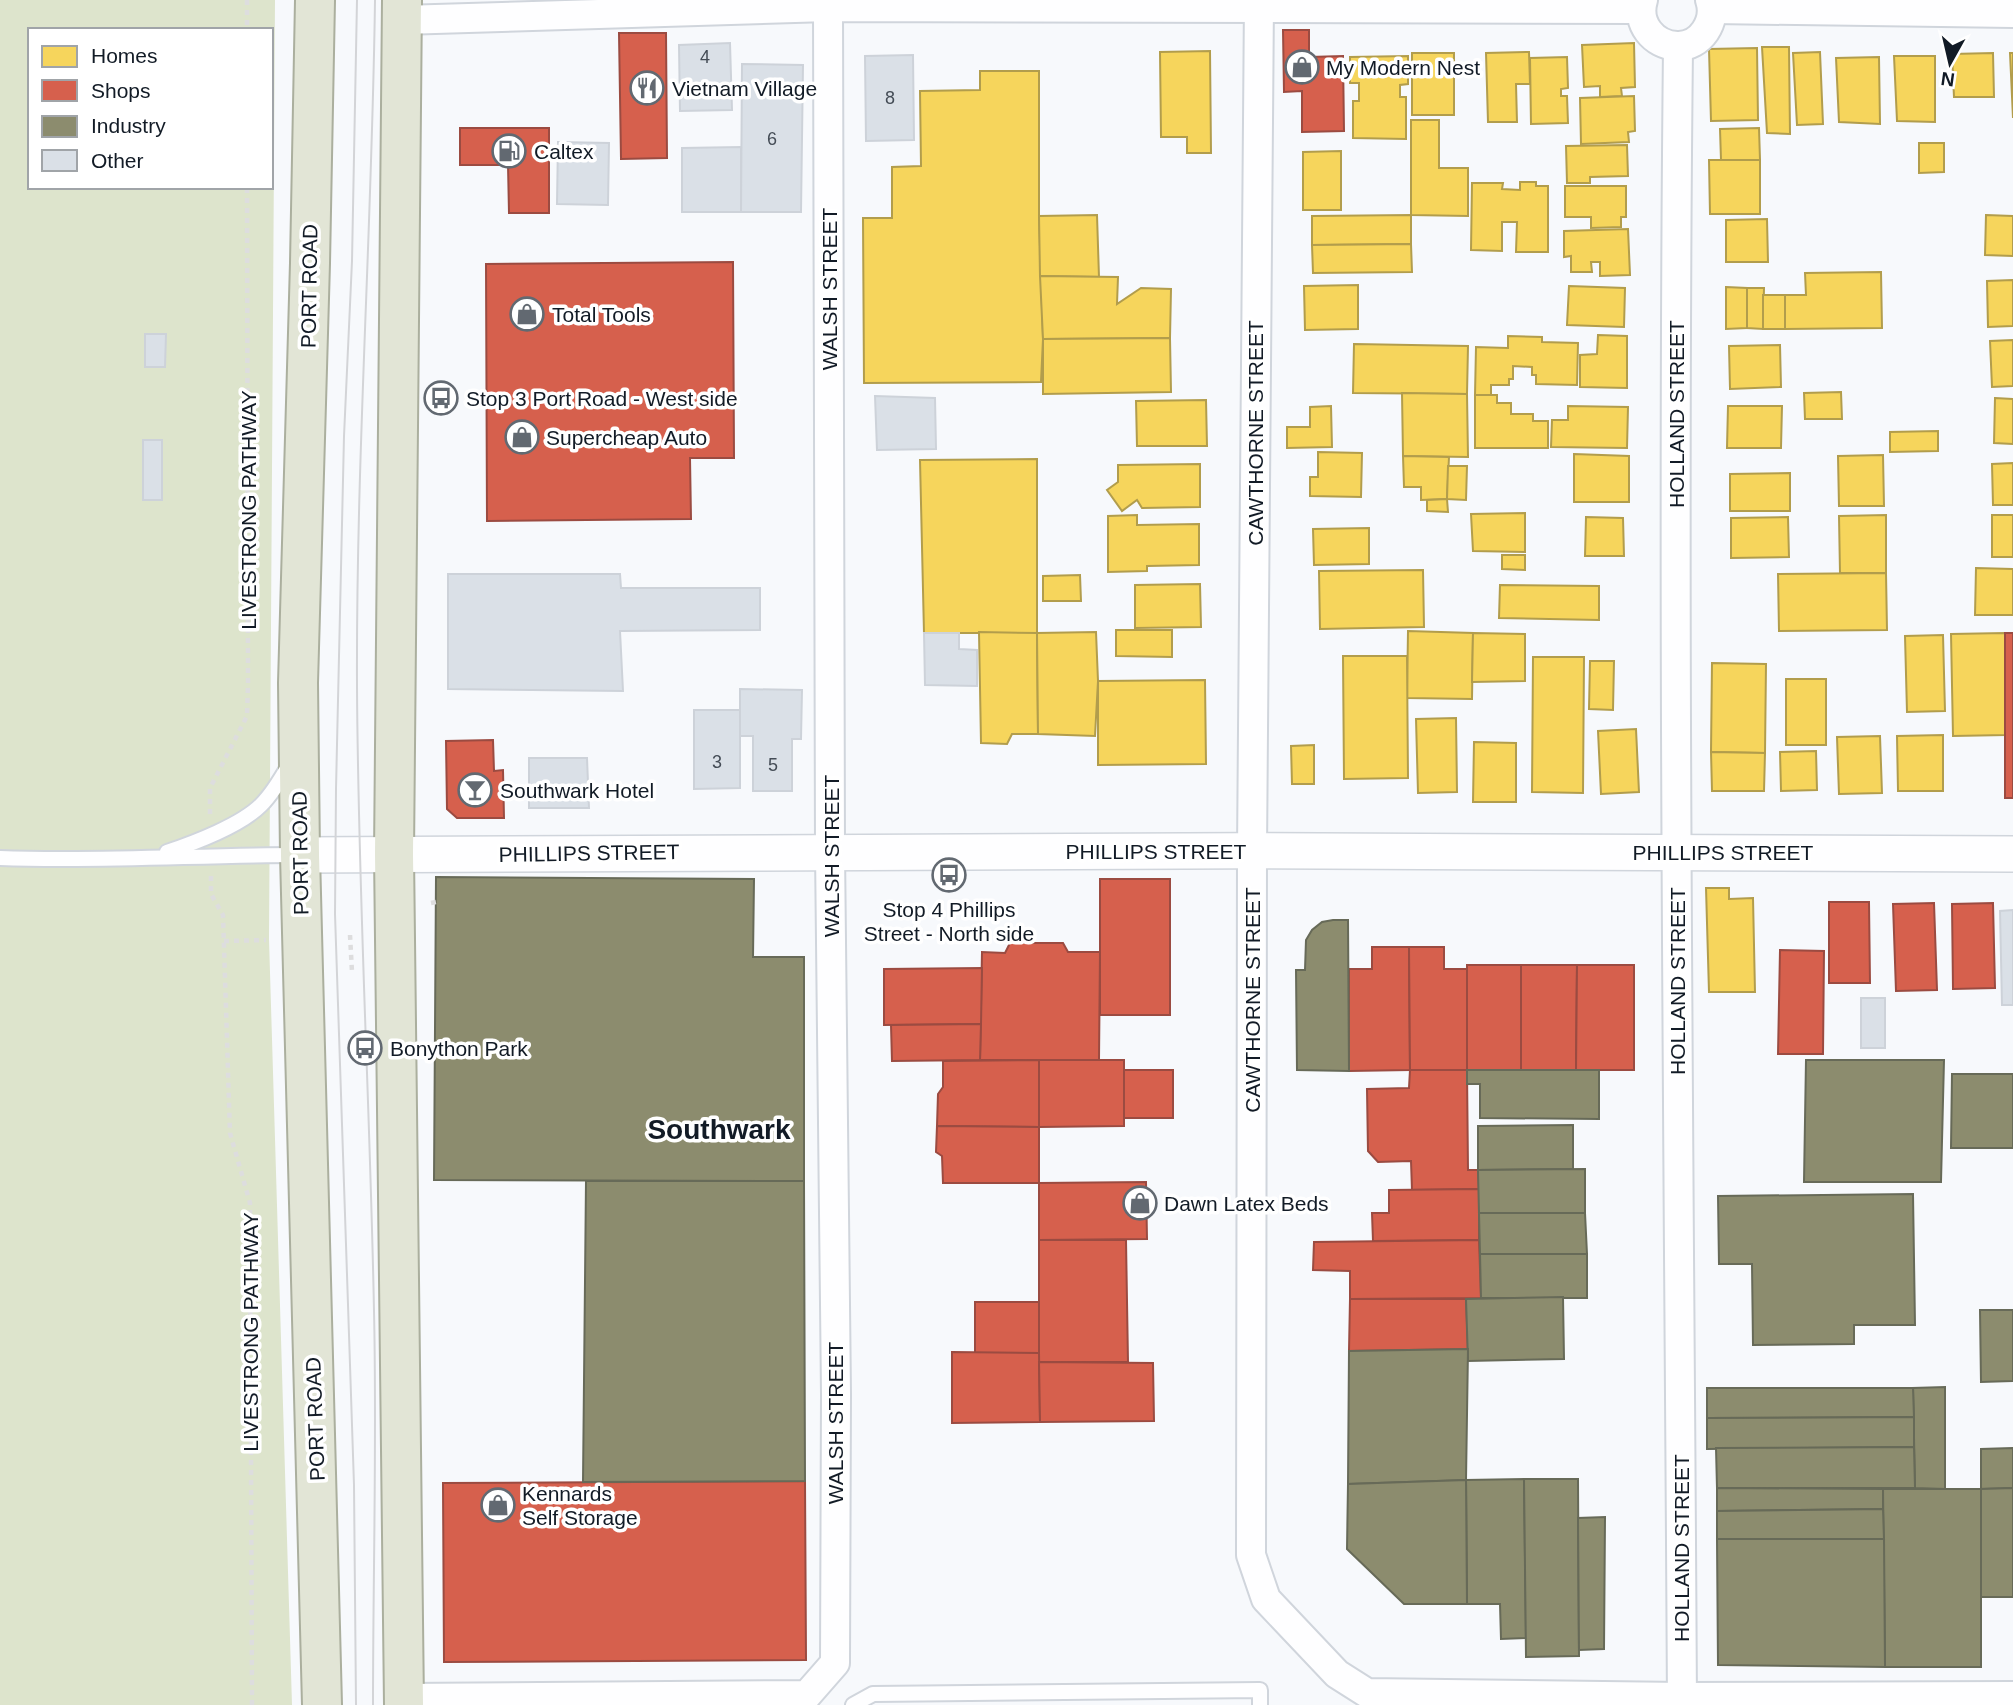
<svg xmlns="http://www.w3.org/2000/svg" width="2013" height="1705" font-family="Helvetica,sans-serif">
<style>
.green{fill:#dde4cc;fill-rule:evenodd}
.homes{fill:#f6d55c;stroke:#b29d4c;stroke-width:2}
.shops{fill:#d6604d;stroke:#9b4b41;stroke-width:2}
.industry{fill:#8c8c6e;stroke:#676a58;stroke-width:2}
.building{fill:#dae0e7;stroke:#cdd2d9;stroke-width:2}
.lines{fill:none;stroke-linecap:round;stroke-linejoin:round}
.service-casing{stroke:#d0d5dc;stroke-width:18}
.minor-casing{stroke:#d0d5dc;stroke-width:32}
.tertiary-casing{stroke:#d0d5dc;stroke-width:38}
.trunk-casing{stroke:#abaf9e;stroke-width:42}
.path{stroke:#ddddde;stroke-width:4.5;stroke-dasharray:5 5;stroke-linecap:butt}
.service{stroke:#fefeff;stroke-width:14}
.minor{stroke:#fefeff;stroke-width:28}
.tertiary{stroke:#fefeff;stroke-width:35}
.trunk{stroke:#e2e5d6;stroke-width:38}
.tram{stroke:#d3d4d7;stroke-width:2}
.labels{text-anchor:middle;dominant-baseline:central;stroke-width:7;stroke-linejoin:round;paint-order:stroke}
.number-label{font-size:18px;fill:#444c56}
.poi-label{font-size:21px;fill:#121b26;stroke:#fff;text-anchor:start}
.street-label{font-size:21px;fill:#121b26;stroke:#fff}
.district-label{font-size:28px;font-weight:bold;fill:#121b26;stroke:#fff}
</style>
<rect width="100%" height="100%" fill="#f7f9fc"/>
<!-- green -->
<path class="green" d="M 0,0 L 275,0 L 269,939 L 292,1705 L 0,1705 ZM 30,30 L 271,30 L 271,187 L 30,187 Z"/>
<!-- homes -->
<g class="homes">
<polygon points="1634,43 1635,87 1621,88 1622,96 1600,97 1600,86 1584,87 1582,45"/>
<polygon points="1762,47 1789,47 1790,134 1767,133"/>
<polygon points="1757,48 1758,120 1711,121 1709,49"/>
<polygon points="1210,51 1211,153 1187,153 1187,137 1161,137 1160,52"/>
<polygon points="1529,52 1530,84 1516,84 1517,122 1488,122 1486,53"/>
<polygon points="1820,52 1823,124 1797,125 1793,53"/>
<rect x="1412" y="53" width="42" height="62"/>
<polygon points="1993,53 1994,97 1954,97 1952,54"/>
<polygon points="2010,53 2013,53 2013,118"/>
<polygon points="1408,56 1408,84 1400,85 1400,97 1406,97 1406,139 1353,138 1353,101 1359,101 1359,83 1350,83 1350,57"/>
<polygon points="1894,56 1935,56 1935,122 1897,121"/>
<polygon points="1567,57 1568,88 1561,89 1561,96 1567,96 1568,123 1531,124 1530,58"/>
<polygon points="1879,57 1880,124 1839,122 1836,58"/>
<polygon points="980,71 1039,71 1039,216 1043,339 1041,382 864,383 863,218 892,218 892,167 921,166 920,91 980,90"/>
<polygon points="1634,96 1635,131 1628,132 1629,142 1581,144 1580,98"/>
<polygon points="1411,120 1439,120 1439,168 1468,168 1468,216 1411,215"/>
<polygon points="1759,128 1760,160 1721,160 1720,129"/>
<polygon points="1919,143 1944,143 1944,172 1919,173"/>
<polygon points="1627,145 1628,176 1590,177 1590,183 1567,183 1566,146"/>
<polygon points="1341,151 1341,210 1303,210 1303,152"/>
<polygon points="1709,160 1760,160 1760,214 1710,214"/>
<polygon points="1520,182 1536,182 1536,186 1548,186 1548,252 1516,252 1517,222 1502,222 1502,251 1471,250 1472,183 1503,183 1502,189 1520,190"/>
<polygon points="1565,186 1626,186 1626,217 1621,217 1621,227 1591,228 1591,217 1565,217"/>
<polygon points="1097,215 1099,277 1040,276 1039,216"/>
<polygon points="1411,215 1411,244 1312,245 1312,216"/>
<polygon points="1986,215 2013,216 2013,256 1985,255"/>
<polygon points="1767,219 1768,262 1726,262 1726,220"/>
<polygon points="1628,229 1630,275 1600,276 1600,262 1591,262 1592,272 1571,272 1571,256 1564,257 1564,231"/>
<polygon points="1411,244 1412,272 1313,273 1312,245"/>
<polygon points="1881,272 1882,328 1785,329 1785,295 1806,295 1805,273"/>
<polygon points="1040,276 1118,277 1117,304 1141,288 1171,289 1170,338 1043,339"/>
<polygon points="2013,280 2013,326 1988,327 1987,281"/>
<polygon points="1358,285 1358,329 1305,330 1304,286"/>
<polygon points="1569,286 1625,288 1624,327 1567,325"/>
<polygon points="1726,287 1747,288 1747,328 1726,329"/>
<polygon points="1747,288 1764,288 1763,329 1747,328"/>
<rect x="1763" y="295" width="22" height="34"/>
<polygon points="1598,335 1627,336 1627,388 1580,387 1580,355 1597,354"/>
<polygon points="1508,336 1542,337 1542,342 1578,343 1577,385 1536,384 1536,375 1532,375 1532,367 1513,366 1513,379 1509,379 1509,385 1491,385 1491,395 1475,395 1476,347 1508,348"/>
<polygon points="1170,338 1171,392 1043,394 1043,339"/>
<polygon points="2013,340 2013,386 1992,387 1990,341"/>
<polygon points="1354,344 1468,346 1467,394 1353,393"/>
<polygon points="1780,345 1781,387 1730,389 1729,346"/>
<polygon points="1841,392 1842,419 1805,419 1804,393"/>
<polygon points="1402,393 1467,394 1468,457 1403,456"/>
<polygon points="1475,395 1497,395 1497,403 1511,403 1511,414 1533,414 1533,421 1548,421 1548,448 1475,448"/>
<polygon points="1995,398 2013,399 2013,444 1994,443"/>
<polygon points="1206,400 1207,446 1137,446 1136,401"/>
<polygon points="1331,406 1332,447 1287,448 1287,427 1310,427 1310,407"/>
<polygon points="1568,406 1628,407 1627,448 1551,447 1552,420 1568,420"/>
<polygon points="1728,406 1782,406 1781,448 1727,448"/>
<polygon points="1938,431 1938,451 1890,452 1890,432"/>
<polygon points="1318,452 1362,453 1361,497 1310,496 1310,477 1318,477"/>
<polygon points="1574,454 1629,456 1629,502 1574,502"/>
<polygon points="1883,455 1884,506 1839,506 1838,456"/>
<polygon points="1403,456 1449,457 1447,499 1421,500 1421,487 1404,487"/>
<polygon points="1037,459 1037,633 924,633 920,460"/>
<polygon points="2013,463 2013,505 1993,505 1992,464"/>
<polygon points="1200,464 1200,507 1142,508 1137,500 1122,511 1107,490 1118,482 1118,465"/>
<polygon points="1448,466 1467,466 1466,500 1447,499"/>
<polygon points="1790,473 1790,511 1730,511 1730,474"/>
<polygon points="1447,499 1448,512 1427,511 1427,500"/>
<polygon points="1525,513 1525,552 1473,551 1471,514"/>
<polygon points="1137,515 1137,525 1199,524 1199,565 1147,566 1147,571 1108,572 1108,516"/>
<polygon points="1886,515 1886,573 1840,573 1839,516"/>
<rect x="1992" y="515" width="21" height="42"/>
<polygon points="1586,517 1623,518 1624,556 1585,556"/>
<polygon points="1788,517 1789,557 1731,558 1731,518"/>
<polygon points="1369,528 1369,564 1314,565 1313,529"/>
<polygon points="1502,555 1525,555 1525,570 1502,569"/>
<polygon points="1976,568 2013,569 2013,615 1975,615"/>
<polygon points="1423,570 1424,627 1320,629 1319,571"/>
<polygon points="1886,573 1887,630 1779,631 1778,574"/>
<polygon points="1080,575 1081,601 1043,601 1043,576"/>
<polygon points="1200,584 1201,627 1135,628 1135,585"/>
<polygon points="1500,585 1599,586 1599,620 1499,618"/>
<polygon points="1116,630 1172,630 1172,657 1116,656"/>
<polygon points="1408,631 1473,633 1472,699 1407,698"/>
<polygon points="979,632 1037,633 1038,734 1012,734 1007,744 981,743"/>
<polygon points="1096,632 1098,681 1095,736 1038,734 1037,633"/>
<polygon points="1473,633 1525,634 1525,681 1472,682"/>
<polygon points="2005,633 2006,735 1953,736 1951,634"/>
<polygon points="1943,635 1945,711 1907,712 1905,636"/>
<polygon points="1343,656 1407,656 1408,778 1344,779"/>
<polygon points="1533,657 1584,657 1583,793 1532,792"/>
<polygon points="1590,661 1614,661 1613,710 1589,709"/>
<polygon points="1712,663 1766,664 1765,753 1711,752"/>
<rect x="1786" y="679" width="40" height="66"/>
<polygon points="1205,680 1206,764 1098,765 1098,681"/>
<polygon points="1456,718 1457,792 1418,793 1416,719"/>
<polygon points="1636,729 1639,792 1601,794 1598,731"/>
<polygon points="1943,735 1943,791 1898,791 1897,736"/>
<polygon points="1880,736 1882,793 1839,794 1837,737"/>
<polygon points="1474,742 1516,743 1516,802 1473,802"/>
<polygon points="1314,745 1314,784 1292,784 1291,746"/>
<polygon points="1816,751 1817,790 1781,791 1780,752"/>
<polygon points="1711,752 1765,753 1764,791 1712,791"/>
<polygon points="1706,888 1729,888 1729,899 1753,898 1755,992 1709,992"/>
</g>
<!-- shops -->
<g class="shops">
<polygon points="1283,30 1309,30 1309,57 1343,56 1344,131 1302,132 1302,91 1284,92"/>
<polygon points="619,33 666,33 667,158 621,159"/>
<polygon points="460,128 549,128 549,213 509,213 508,165 460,165"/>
<polygon points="733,262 734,458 690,458 691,519 487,521 486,264"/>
<rect x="2005" y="633" width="8" height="165"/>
<polygon points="493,740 494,771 503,770 504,818 457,818 447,809 446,741"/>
<rect x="1100" y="879" width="70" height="136"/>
<polygon points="1829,902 1869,902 1870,983 1829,983"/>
<polygon points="1934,903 1937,990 1896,991 1893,904"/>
<polygon points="1993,903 1995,988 1953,989 1952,904"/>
<polygon points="1010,943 1063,943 1068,952 1100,952 1099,1060 980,1060 982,952 1005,953"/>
<polygon points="1372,947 1409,947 1410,1070 1349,1071 1349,969 1372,969"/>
<polygon points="1409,947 1444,947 1444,969 1467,969 1467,1070 1410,1070"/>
<polygon points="1780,950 1824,951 1823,1054 1778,1054"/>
<rect x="1467" y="965" width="54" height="105"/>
<polygon points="1521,965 1577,965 1576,1070 1521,1070"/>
<polygon points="1577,965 1634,965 1634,1070 1576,1070"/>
<polygon points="982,968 981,1024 884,1025 884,969"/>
<polygon points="981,1024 980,1060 892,1061 891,1025"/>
<polygon points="1039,1060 1124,1060 1124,1126 1039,1127"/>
<polygon points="1039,1060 1039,1127 937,1126 938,1094 943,1087 943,1061"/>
<rect x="1124" y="1070" width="49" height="48"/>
<polygon points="1410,1070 1467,1070 1468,1170 1478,1170 1479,1189 1412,1190 1411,1161 1378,1162 1368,1151 1367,1089 1409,1088"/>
<polygon points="937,1126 1039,1127 1039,1183 943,1183 942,1156 936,1152"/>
<polygon points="1146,1182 1147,1239 1039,1240 1039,1183"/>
<polygon points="1479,1189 1479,1240 1373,1241 1372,1213 1389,1213 1389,1190"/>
<polygon points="1039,1240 1126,1240 1128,1362 1039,1362"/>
<polygon points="1479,1240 1481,1298 1350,1299 1350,1271 1313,1270 1314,1242"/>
<polygon points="1350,1299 1466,1299 1468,1349 1349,1351"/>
<rect x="975" y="1302" width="64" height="51"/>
<polygon points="952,1352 1039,1353 1040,1422 952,1423"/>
<polygon points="1039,1362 1153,1363 1154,1421 1040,1422"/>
<polygon points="805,1481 806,1660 444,1662 443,1483"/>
</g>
<!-- industry -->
<g class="industry">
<polygon points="436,877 754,879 753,957 804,957 804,1181 434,1180"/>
<polygon points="1333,920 1348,920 1349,1071 1297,1070 1296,970 1305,970 1306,940 1312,930 1322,922"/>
<polygon points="1806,1060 1944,1060 1941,1182 1804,1182"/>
<polygon points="1467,1070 1599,1070 1599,1119 1480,1118 1480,1084 1467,1084"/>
<polygon points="1952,1074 2013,1074 2013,1148 1951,1148"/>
<polygon points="1573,1125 1573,1169 1478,1170 1478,1126"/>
<polygon points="1585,1169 1585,1213 1479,1213 1478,1170"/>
<polygon points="586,1181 804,1181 805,1481 583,1482"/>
<polygon points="1913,1194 1915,1325 1854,1325 1854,1344 1753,1345 1752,1264 1719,1264 1718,1196"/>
<polygon points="1479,1213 1585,1213 1587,1254 1480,1254"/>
<polygon points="1480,1254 1587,1254 1587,1298 1481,1298"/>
<polygon points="1563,1297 1564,1359 1468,1361 1466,1299"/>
<polygon points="1980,1310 2013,1310 2013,1381 1981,1382"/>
<polygon points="1468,1349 1466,1480 1348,1484 1349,1351"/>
<polygon points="1945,1387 1945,1489 1915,1488 1913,1388"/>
<polygon points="1707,1388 1913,1388 1914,1417 1707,1418"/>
<polygon points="1914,1417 1914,1447 1707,1449 1707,1418"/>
<polygon points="1914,1447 1915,1488 1717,1488 1716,1448"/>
<polygon points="2013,1448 2013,1488 1981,1489 1981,1449"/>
<polygon points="1524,1479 1526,1638 1501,1639 1500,1604 1467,1604 1466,1480"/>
<polygon points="1524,1479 1578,1479 1579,1656 1526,1657"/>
<polygon points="1466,1480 1467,1604 1404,1604 1347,1549 1348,1484"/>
<polygon points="1717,1488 1883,1489 1883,1509 1717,1511"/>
<polygon points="2013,1488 2013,1597 1981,1597 1981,1489"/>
<polygon points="1883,1489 1981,1489 1981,1667 1885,1667"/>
<polygon points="1883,1509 1884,1539 1717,1539 1717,1511"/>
<polygon points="1605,1517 1604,1649 1579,1650 1578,1518"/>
<polygon points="1717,1539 1884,1539 1885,1667 1718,1665"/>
</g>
<!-- building -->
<g class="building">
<polygon points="730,43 732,110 680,111 679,45"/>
<polygon points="913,55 914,140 866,141 865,56"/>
<polygon points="742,64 803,65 801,212 741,212"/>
<polygon points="558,142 609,143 608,205 557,204"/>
<polygon points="741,147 741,212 682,212 682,148"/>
<polygon points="145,334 166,334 165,367 145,367"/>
<polygon points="875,396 935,398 936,449 877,450"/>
<rect x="143" y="440" width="19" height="60"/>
<polygon points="448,574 620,574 621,588 760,588 760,630 620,631 623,691 448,689"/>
<polygon points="924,633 959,633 959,649 977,650 977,686 925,685"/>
<polygon points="740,689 802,690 801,739 792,739 792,791 753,791 753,736 740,736"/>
<polygon points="694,710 740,710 740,788 694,789"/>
<polygon points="529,758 587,758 589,808 529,808"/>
<polygon points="2013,910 2013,1005 2002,1005 2000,911"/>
<rect x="1861" y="998" width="24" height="50"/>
</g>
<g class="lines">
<defs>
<g id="service">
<path d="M 167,852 C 194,843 241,825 261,805 C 272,794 281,779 289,765"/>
<path d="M 0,858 C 100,862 200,855 299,855"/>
<polyline points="853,1705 873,1694 1260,1690 1260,1705"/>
</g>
<g id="minor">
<polyline points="1259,0 1252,852 1251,1555 1266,1599 1337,1674 1367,1693 1682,1697 2013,1696"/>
<path d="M 1643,0 C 1636,23 1653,45 1677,46 C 1701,47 1717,21 1710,0"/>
<polyline points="1713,9 2013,13"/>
<polyline points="402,20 828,7 1640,9"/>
<path d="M 1678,47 C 1672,599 1679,1152 1682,1705"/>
<polyline points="404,1698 807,1695 835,1663 836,1394 830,851 828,7"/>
</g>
<path id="tertiary" d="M 300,855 C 871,850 1442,849 2013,854"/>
<g id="trunk">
<polyline points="315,0 310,263 298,683 300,855 322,1705"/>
<polyline points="402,0 394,854 404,1705"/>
</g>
</defs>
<!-- service casing -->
<use href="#service" class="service-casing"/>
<!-- minor casing -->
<use href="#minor" class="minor-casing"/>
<!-- tertiary casing -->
<use href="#tertiary" class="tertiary-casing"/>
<!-- trunk casing -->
<use href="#trunk" class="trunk-casing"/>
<!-- path -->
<g class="path">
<polyline points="247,0 247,30"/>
<polyline points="210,814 210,788 247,716 248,683 247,187"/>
<polyline points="211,876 211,894 223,915 230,1133 250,1203 252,1705"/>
<polyline points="431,903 436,902"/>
<polyline points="350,935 352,972"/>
<polyline points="224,941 266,940"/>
</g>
<!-- service -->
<use href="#service" class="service"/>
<!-- minor -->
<use href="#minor" class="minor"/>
<!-- tertiary -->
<use href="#tertiary" class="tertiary"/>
<!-- trunk -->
<use href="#trunk" class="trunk"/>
<!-- tram -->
<g class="tram">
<polyline points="356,1705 354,1485 335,914 336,789 344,436 352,261 357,0"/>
<path d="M 373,1705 C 373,1574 377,1442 374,1311 C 370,1102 358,894 357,685 C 356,457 372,229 375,0"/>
</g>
</g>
<!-- icons -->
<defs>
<symbol id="shop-ring" viewBox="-11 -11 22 22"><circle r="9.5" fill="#fff" stroke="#626971" stroke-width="1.5"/><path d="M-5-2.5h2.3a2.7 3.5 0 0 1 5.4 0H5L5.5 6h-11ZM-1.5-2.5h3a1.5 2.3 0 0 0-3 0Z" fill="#626971"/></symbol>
<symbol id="restaurant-ring" viewBox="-11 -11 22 22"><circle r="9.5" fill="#fff" stroke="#626971" stroke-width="1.5"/><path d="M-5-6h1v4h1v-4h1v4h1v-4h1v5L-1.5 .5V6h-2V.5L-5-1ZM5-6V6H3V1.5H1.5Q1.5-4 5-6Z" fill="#626971"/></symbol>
<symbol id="fuel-ring" viewBox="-11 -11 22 22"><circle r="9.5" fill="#fff" stroke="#626971" stroke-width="1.5"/><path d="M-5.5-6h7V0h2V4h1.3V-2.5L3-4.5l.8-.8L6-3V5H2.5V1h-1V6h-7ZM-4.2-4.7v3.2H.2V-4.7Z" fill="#626971"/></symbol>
<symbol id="bus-ring" viewBox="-11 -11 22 22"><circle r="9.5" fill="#fff" stroke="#626971" stroke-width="1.5"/><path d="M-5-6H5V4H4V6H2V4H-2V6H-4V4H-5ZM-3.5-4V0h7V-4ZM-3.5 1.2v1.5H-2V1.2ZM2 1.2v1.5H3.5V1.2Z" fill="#626971"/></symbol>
<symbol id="bar-ring" viewBox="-11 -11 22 22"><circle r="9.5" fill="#fff" stroke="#626971" stroke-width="1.5"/><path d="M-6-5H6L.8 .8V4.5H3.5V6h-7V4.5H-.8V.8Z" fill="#626971"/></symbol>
</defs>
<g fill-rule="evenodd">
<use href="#shop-ring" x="1283" y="48" width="38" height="38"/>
<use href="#restaurant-ring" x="628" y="69" width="38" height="38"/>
<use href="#fuel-ring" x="490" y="132" width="38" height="38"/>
<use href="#shop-ring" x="508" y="295" width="38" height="38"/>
<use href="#bus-ring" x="422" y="379" width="38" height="38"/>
<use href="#shop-ring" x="503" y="418" width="38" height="38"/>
<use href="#bar-ring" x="456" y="771" width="38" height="38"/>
<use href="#bus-ring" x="930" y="856" width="38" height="38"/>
<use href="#bus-ring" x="346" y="1029" width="38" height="38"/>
<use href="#shop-ring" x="1121" y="1184" width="38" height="38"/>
<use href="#shop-ring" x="479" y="1486" width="38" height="38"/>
</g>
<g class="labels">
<!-- number labels -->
<g class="number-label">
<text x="705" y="57">4</text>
<text x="890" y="98">8</text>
<text x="772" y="139">6</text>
<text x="717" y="762">3</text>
<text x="773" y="765">5</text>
</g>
<!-- poi labels -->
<g class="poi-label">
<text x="1326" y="67">My Modern Nest</text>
<text x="672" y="88">Vietnam Village</text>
<text x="534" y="151">Caltex</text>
<text x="552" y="314">Total Tools</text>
<text x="466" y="398">Stop 3 Port Road - West side</text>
<text x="546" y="437">Supercheap Auto</text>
<text x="500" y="790">Southwark Hotel</text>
<text x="949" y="909" text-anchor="middle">Stop 4 Phillips<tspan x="949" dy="24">Street - North side</tspan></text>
<text x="390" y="1048">Bonython Park</text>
<text x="1164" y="1203">Dawn Latex Beds</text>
<text x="522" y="1493">Kennards<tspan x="522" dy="24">Self Storage</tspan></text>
</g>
<!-- street labels -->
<g class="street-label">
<text transform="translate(309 286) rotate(-89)">PORT ROAD</text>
<text transform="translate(829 289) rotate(-90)">WALSH STREET</text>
<text transform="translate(1676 414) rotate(-90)">HOLLAND STREET</text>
<text transform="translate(1255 433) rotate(-90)">CAWTHORNE STREET</text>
<text transform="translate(248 510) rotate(-90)">LIVESTRONG PATHWAY</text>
<text x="1156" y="851">PHILLIPS STREET</text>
<text x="1723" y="852">PHILLIPS STREET</text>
<text transform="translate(300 853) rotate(-91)">PORT ROAD</text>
<text transform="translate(589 853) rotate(-1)">PHILLIPS STREET</text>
<text transform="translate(831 856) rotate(-90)">WALSH STREET</text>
<text transform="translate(1677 981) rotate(-90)">HOLLAND STREET</text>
<text transform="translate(1252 1000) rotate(-90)">CAWTHORNE STREET</text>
<text transform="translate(250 1332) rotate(-90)">LIVESTRONG PATHWAY</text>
<text transform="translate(315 1419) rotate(-92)">PORT ROAD</text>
<text transform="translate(835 1423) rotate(-90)">WALSH STREET</text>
<text transform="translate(1681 1548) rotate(-90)">HOLLAND STREET</text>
</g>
<!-- district labels -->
<g class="district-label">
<text x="719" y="1129">Southwark</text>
</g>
</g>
<!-- legend -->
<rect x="28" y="28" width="245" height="161" fill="#ffffff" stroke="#a0a4a8" stroke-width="2"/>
<rect x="42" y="46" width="35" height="21" fill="#f6d55c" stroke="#a0a4a8" stroke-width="2"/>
<text x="91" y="63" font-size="21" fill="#121b26">Homes</text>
<rect x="42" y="80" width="35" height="21" fill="#d6604d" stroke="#a0a4a8" stroke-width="2"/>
<text x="91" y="98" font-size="21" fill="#121b26">Shops</text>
<rect x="42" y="116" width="35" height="21" fill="#8c8c6e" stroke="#a0a4a8" stroke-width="2"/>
<text x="91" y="133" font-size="21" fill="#121b26">Industry</text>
<rect x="42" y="150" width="35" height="21" fill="#dae0e7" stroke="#a0a4a8" stroke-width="2"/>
<text x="91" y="168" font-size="21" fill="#121b26">Other</text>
<!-- north arrow -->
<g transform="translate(1950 63) rotate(188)" stroke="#ffffff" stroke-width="5" paint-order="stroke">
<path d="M0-5L12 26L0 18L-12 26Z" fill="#121b26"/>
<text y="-10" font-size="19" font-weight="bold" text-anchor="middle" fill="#121b26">N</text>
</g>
</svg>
